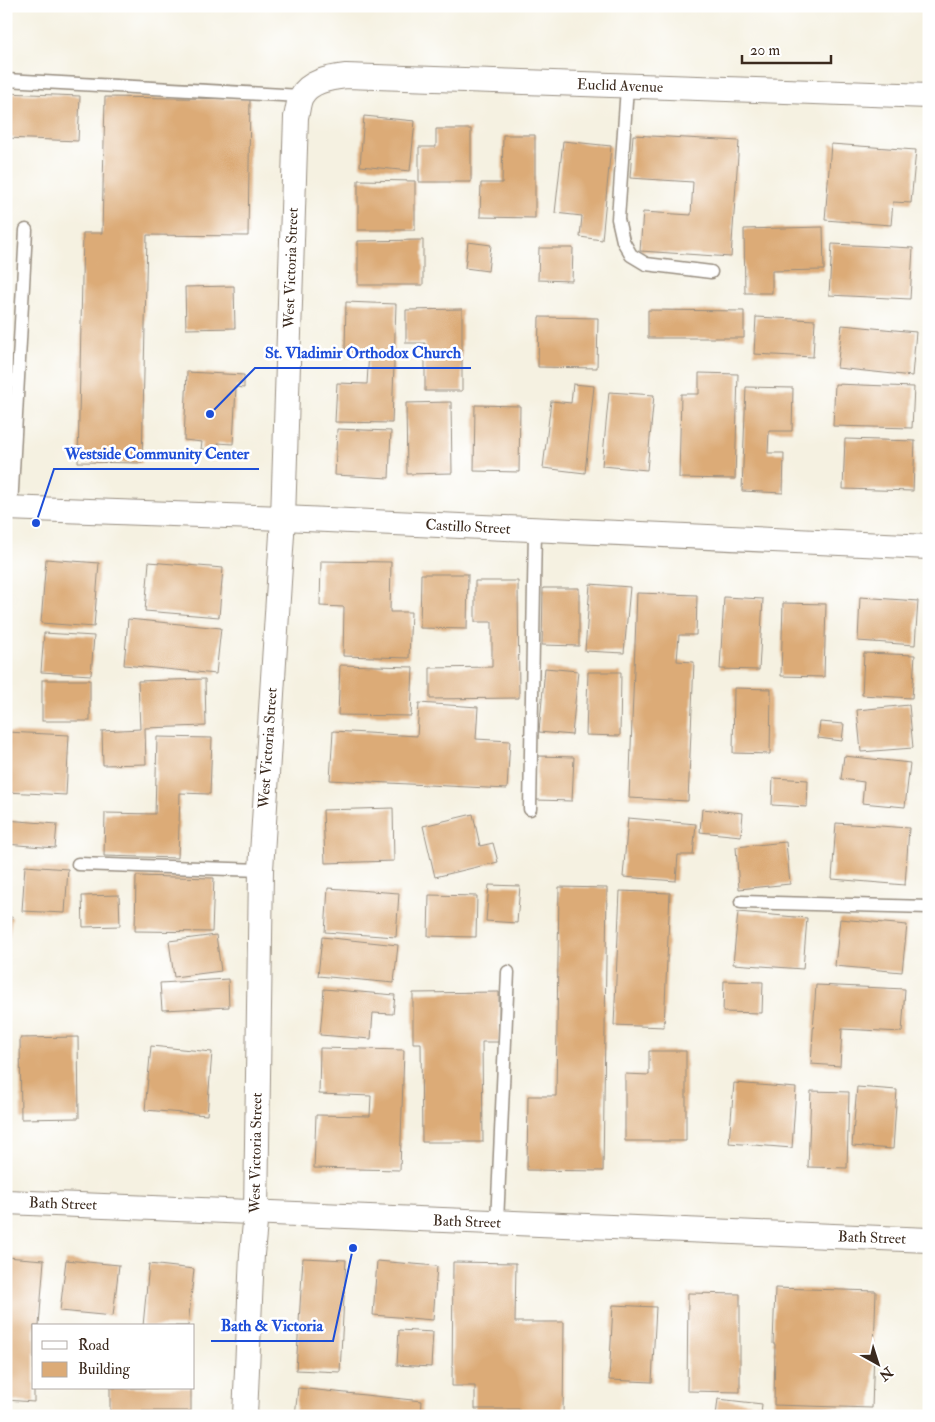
<svg xmlns="http://www.w3.org/2000/svg" width="935" height="1422" font-family="'IM FELL Double Pica',serif">
<style>
.building{fill:#dcab77}
.lines{fill:none;stroke-linecap:round;stroke-linejoin:round}
.lane-casing{stroke:#988e80;stroke-width:15}
.street-casing{stroke:#988e80;stroke-width:26}
.lane{stroke:#fff;stroke-width:12}
.street{stroke:#fff;stroke-width:24}
.labels{text-anchor:middle;dominant-baseline:central;stroke-width:5;stroke-linejoin:round;paint-order:stroke}
.street-label{font-size:15px;fill:#3b2a1e;stroke:#fff}
.leader{fill:none;stroke:#1d4ed8;stroke-width:2}
.callout-dot{fill:#1d4ed8;stroke:#fff;stroke-width:2}
.callout-label{font-size:16px;text-anchor:middle;font-weight:bold;fill:#1d4ed8;stroke:#fff;stroke-width:5;stroke-linejoin:round;paint-order:stroke}
</style>
<rect width="100%" height="100%" fill="#fff"/>
<filter id="ink" filterUnits="userSpaceOnUse"><feTurbulence type="fractalNoise" baseFrequency=".02" numOctaves="2"/><feDisplacementMap in="SourceGraphic" scale="10" xChannelSelector="R" yChannelSelector="G"/><feConvolveMatrix kernelMatrix="1 2 1 2 8 2 1 2 1" color-interpolation-filters="sRGB"/></filter>
<filter id="wash" filterUnits="userSpaceOnUse"><feTurbulence type="fractalNoise" baseFrequency=".0096" numOctaves="4" result="noise"/><feDisplacementMap in="SourceGraphic" scale="20" xChannelSelector="R" yChannelSelector="G"/><feGaussianBlur stdDeviation="1.12" result="paint"/><feColorMatrix in="noise" values="0 0 0 0 0 0 0 0 0 0 0 0 0 0 0 0 0 1.4 0 .05"/><feComposite in="paint" operator="in"/></filter>
<g filter="url(#wash)">
<rect width="100%" height="100%" fill="#f5f1e1"/>
<g id="blocks">
<!-- building -->
<g class="building">
<polygon points="6,93 80,96 78,141 6,138"/>
<polygon points="105,97 250,99 248,236 147,235 142,463 78,462 83,233 102,233"/>
<polygon points="364,116 415,121 410,171 360,166"/>
<polygon points="436,129 471,129 471,182 419,182 419,147 436,147"/>
<polygon points="503,135 535,135 535,218 480,217 481,183 502,183"/>
<polygon points="633,135 739,141 731,257 640,251 643,212 691,215 693,182 630,178"/>
<polygon points="563,141 611,146 602,240 580,237 582,216 555,213"/>
<polygon points="831,144 916,150 911,203 893,202 891,225 825,220"/>
<polygon points="358,180 415,181 415,230 358,230"/>
<polygon points="823,227 824,270 772,271 772,293 745,293 744,229"/>
<polygon points="423,240 423,285 358,285 358,241"/>
<polygon points="468,242 491,245 488,271 465,268"/>
<polygon points="832,244 913,248 910,299 829,295"/>
<polygon points="539,248 573,248 572,281 538,280"/>
<polygon points="234,286 235,328 186,329 185,287"/>
<polygon points="346,302 396,304 392,423 335,422 337,383 367,384 369,351 345,350"/>
<polygon points="462,309 462,391 425,391 425,343 406,343 406,310"/>
<polygon points="648,310 744,311 744,338 648,338"/>
<polygon points="539,317 598,318 597,368 538,367"/>
<polygon points="756,317 815,320 813,357 754,354"/>
<polygon points="842,325 916,332 912,376 837,368"/>
<polygon points="187,372 244,375 244,388 236,387 233,444 218,443 217,450 201,449 202,442 184,440"/>
<polygon points="699,373 738,374 735,479 679,478 681,394 699,394"/>
<polygon points="573,384 594,386 585,473 543,468 551,401 571,403"/>
<polygon points="835,384 914,387 912,428 833,426"/>
<polygon points="746,387 793,388 792,431 769,431 768,453 784,453 783,493 742,491"/>
<polygon points="609,392 654,395 647,470 602,466"/>
<polygon points="451,402 452,473 407,474 406,403"/>
<polygon points="475,405 520,406 519,472 474,471"/>
<polygon points="337,429 391,431 389,478 335,475"/>
<polygon points="845,439 915,441 913,491 843,489"/>
<polygon points="46,559 99,563 94,627 41,623"/>
<polygon points="321,561 391,562 390,612 411,612 409,658 343,656 344,607 320,606"/>
<polygon points="149,562 223,568 219,617 145,611"/>
<polygon points="421,574 468,574 467,629 420,628"/>
<polygon points="475,581 518,581 519,698 430,699 430,668 492,667 492,622 475,622"/>
<polygon points="590,584 630,587 624,653 585,651"/>
<polygon points="543,588 579,588 579,646 542,645"/>
<polygon points="637,593 697,595 696,635 679,635 677,661 694,662 688,801 629,798"/>
<polygon points="724,597 763,599 759,670 720,669"/>
<polygon points="860,597 918,601 915,645 858,641"/>
<polygon points="783,603 826,604 824,677 781,676"/>
<polygon points="128,619 221,628 216,674 124,665"/>
<polygon points="44,633 94,636 91,675 41,672"/>
<polygon points="864,653 915,655 912,698 862,695"/>
<polygon points="340,665 413,667 411,716 338,715"/>
<polygon points="545,668 578,671 572,735 539,732"/>
<polygon points="588,672 621,672 620,736 586,735"/>
<polygon points="205,679 206,726 145,728 146,764 103,765 102,731 140,729 138,681"/>
<rect x="42" y="680" width="48" height="41"/>
<polygon points="734,688 771,689 770,754 733,753"/>
<polygon points="419,703 478,707 476,739 510,741 507,789 330,780 333,731 417,736"/>
<polygon points="909,705 913,748 861,752 857,710"/>
<polygon points="820,722 844,724 842,741 818,738"/>
<polygon points="6,732 69,735 66,795 6,792"/>
<polygon points="157,737 212,738 210,794 180,793 178,858 104,856 105,813 155,814"/>
<polygon points="538,756 574,757 572,801 536,800"/>
<polygon points="844,756 910,763 905,807 862,803 864,782 841,779"/>
<polygon points="773,778 808,780 807,807 772,805"/>
<polygon points="393,808 394,861 325,863 323,810"/>
<polygon points="702,809 743,813 741,836 700,832"/>
<polygon points="473,814 480,846 493,843 498,862 435,877 423,826"/>
<polygon points="628,818 696,824 693,855 678,855 676,881 623,877"/>
<polygon points="6,820 57,824 55,848 6,844"/>
<polygon points="836,823 909,828 905,885 832,879"/>
<polygon points="786,842 790,884 739,889 736,847"/>
<polygon points="25,866 68,869 65,913 22,911"/>
<polygon points="136,876 214,878 212,932 135,931"/>
<polygon points="489,885 520,886 517,923 486,921"/>
<polygon points="559,887 607,888 603,1171 527,1170 528,1096 556,1096"/>
<polygon points="328,888 399,893 396,937 325,932"/>
<polygon points="620,891 670,893 664,1027 614,1025"/>
<polygon points="119,895 120,926 83,927 82,896"/>
<polygon points="429,895 477,896 476,937 428,936"/>
<polygon points="738,912 807,918 803,969 733,964"/>
<polygon points="6,917 12,917 7,951 6,951"/>
<polygon points="840,919 907,925 902,972 835,966"/>
<polygon points="216,935 221,971 174,977 169,941"/>
<polygon points="322,937 398,945 394,983 318,976"/>
<polygon points="228,979 229,1007 162,1010 160,983"/>
<polygon points="724,981 763,982 762,1013 723,1012"/>
<polygon points="816,985 905,989 902,1032 842,1029 840,1066 811,1064"/>
<polygon points="324,989 395,995 393,1014 373,1013 371,1039 320,1035"/>
<polygon points="499,992 499,1042 482,1042 483,1142 422,1142 421,1043 413,1043 413,993"/>
<polygon points="78,1037 79,1118 21,1119 20,1038"/>
<polygon points="151,1046 212,1052 207,1115 145,1110"/>
<polygon points="320,1048 404,1050 400,1170 314,1168 316,1115 370,1116 371,1096 319,1094"/>
<polygon points="649,1051 686,1051 686,1141 625,1141 625,1074 649,1075"/>
<polygon points="734,1083 796,1088 792,1148 729,1143"/>
<polygon points="857,1087 897,1090 893,1149 852,1146"/>
<polygon points="811,1091 849,1092 847,1168 808,1167"/>
<polygon points="6,1257 44,1260 39,1326 34,1326 34,1402 6,1400"/>
<polygon points="303,1258 346,1260 340,1372 296,1370"/>
<polygon points="66,1260 119,1265 113,1316 60,1311"/>
<polygon points="377,1261 437,1266 433,1320 373,1315"/>
<polygon points="453,1262 516,1263 515,1322 564,1322 563,1416 519,1416 519,1409 475,1409 475,1386 452,1386"/>
<polygon points="149,1264 194,1269 188,1326 143,1326"/>
<polygon points="775,1288 876,1291 872,1408 774,1405 775,1344 773,1344"/>
<polygon points="688,1293 740,1294 740,1392 687,1391"/>
<polygon points="613,1305 656,1307 652,1382 609,1380"/>
<polygon points="399,1330 433,1332 431,1367 397,1365"/>
<rect x="110" y="1388" width="81" height="23"/>
<polygon points="298,1388 422,1401 421,1416 295,1416"/>
<polygon points="718,1399 762,1404 761,1416 716,1416"/>
<polygon points="791,1412 819,1414 819,1416 791,1416"/>
</g>
</g>
</g>
<g filter="url(#ink)">
<use href="#blocks" fill-opacity="0" stroke="#988e80" stroke-width="1"/>
<g class="lines">
<defs>
<g id="lane">
<polyline points="6,80 301,96"/>
<polyline points="627,87 618,219 623,241 631,255 646,264 711,272"/>
<polyline points="11,508 26,230"/>
<polyline points="530,809 535,530"/>
<polyline points="78,864 261,870"/>
<polyline points="741,902 929,907"/>
<polyline points="497,1223 508,972"/>
</g>
<g id="street">
<polyline points="6,508 283,518 929,547"/>
<polyline points="6,1202 929,1240"/>
<path d="M 245,1416 L 252,1254 L 256,1213 L 261,870 L 283,518 L 296,117 C 298,110 298,103 301,97 C 309,81 330,78 346,76 L 929,96"/>
</g>
</defs>
<!-- lane casing -->
<use href="#lane" class="lane-casing"/>
<!-- street casing -->
<use href="#street" class="street-casing"/>
<!-- lane -->
<use href="#lane" class="lane"/>
<!-- street -->
<use href="#street" class="street"/>
</g>
</g>
<g class="labels">
<!-- street labels -->
<g class="street-label">
<text transform="translate(620 86) rotate(2)">Euclid Avenue</text>
<text transform="translate(291 268) rotate(-88)">West Victoria Street</text>
<text transform="translate(468 527) rotate(3)">Castillo Street</text>
<text transform="translate(268 748) rotate(-86)">West Victoria Street</text>
<text transform="translate(256 1153) rotate(-89)">West Victoria Street</text>
<text transform="translate(63 1204) rotate(2)">Bath Street</text>
<text transform="translate(467 1222) rotate(2)">Bath Street</text>
<text transform="translate(872 1238) rotate(2)">Bath Street</text>
</g>
</g>
<!-- callouts -->
<path class="leader" d="M210 414L255 368H471M36 523L54 469H259M353 1248L333 1341H211"/>
<g class="callout-dot">
<circle cx="210" cy="414" r="5"/>
<circle cx="36" cy="523" r="5"/>
<circle cx="353" cy="1248" r="5"/>
</g>
<g class="callout-label">
<text x="363" y="358">St. Vladimir Orthodox Church</text>
<text x="157" y="459">Westside Community Center</text>
<text x="272" y="1331">Bath &amp; Victoria</text>
</g>
<!-- margin -->
<rect width="935" height="1422" fill="none" stroke="#fff" stroke-width="25"/>
<!-- legend -->
<rect x="32" y="1324" width="162" height="65" fill="#ffffff" stroke="#b1aaa5"/>
<rect x="42" y="1341" width="25" height="8" fill="#ffffff" stroke="#b1aaa5"/>
<text x="78" y="1350" font-size="15" fill="#3b2a1e">Road</text>
<rect x="42" y="1362" width="25" height="15" fill="#dcab77" stroke="#b1aaa5"/>
<text x="78" y="1374" font-size="15" fill="#3b2a1e">Building</text>
<!-- north arrow -->
<g transform="translate(878 1364) rotate(141)" stroke="#ffffff" stroke-width="4" paint-order="stroke">
<path d="M0-4L9 19L0 12L-9 19Z" fill="#3b2a1e"/>
<text y="-8" font-size="14" font-weight="bold" text-anchor="middle" fill="#3b2a1e">N</text>
</g>
<!-- scale -->
<path d="M742 55v8h89v-8" fill="none" stroke="#3b2a1e" stroke-width="2.5"/>
<text x="750" y="55" font-size="15" fill="#3b2a1e" stroke="#ffffff" stroke-width="4" paint-order="stroke">20 m</text>
</svg>
